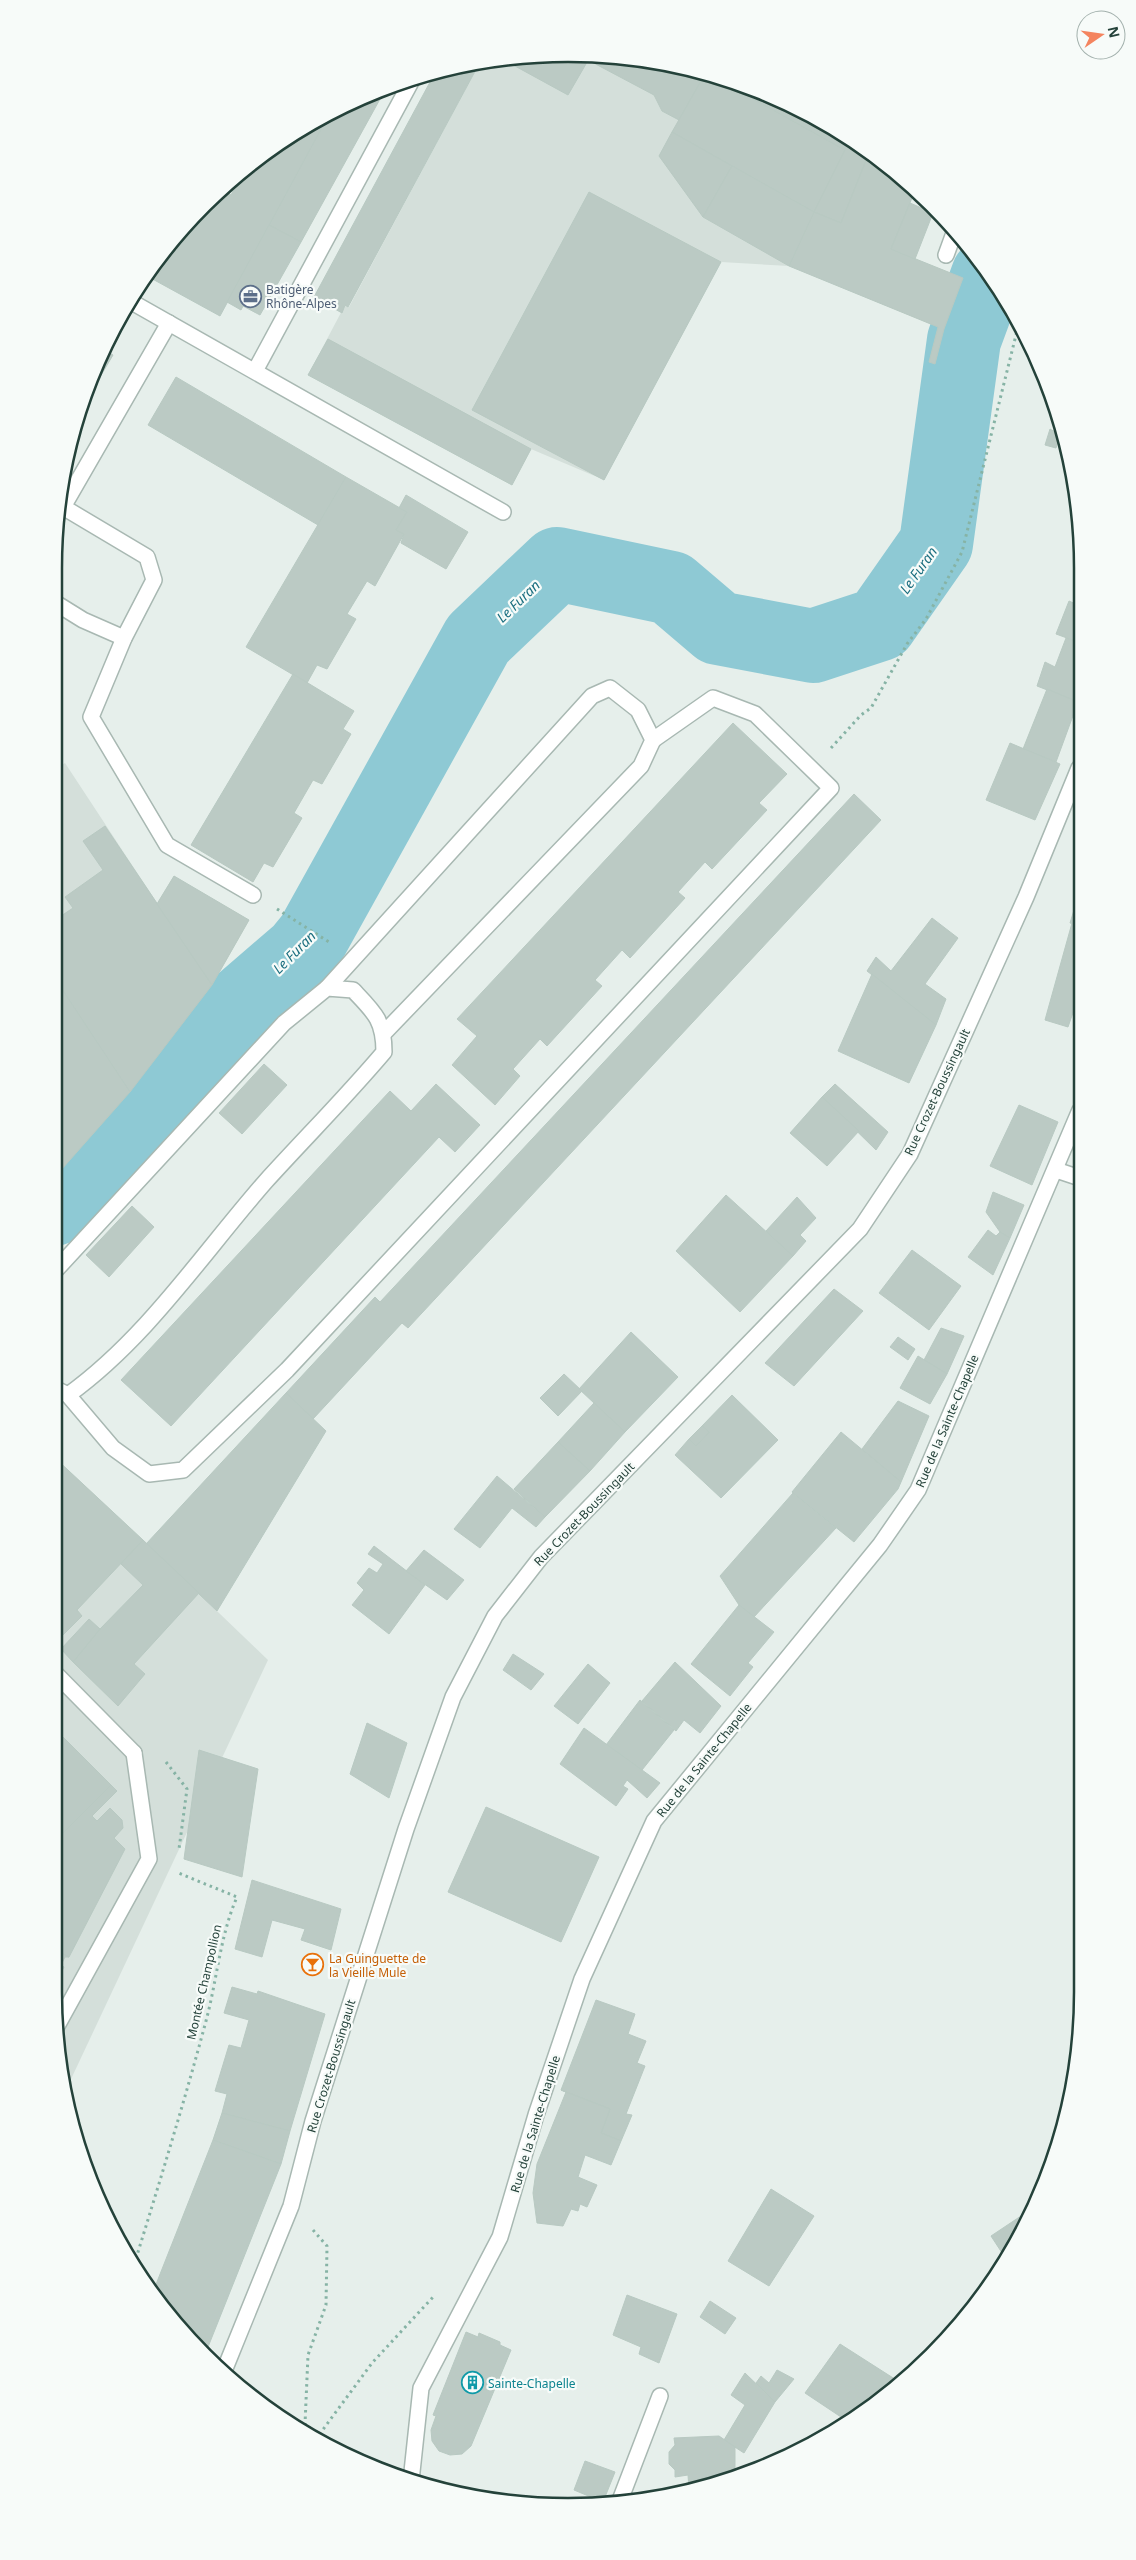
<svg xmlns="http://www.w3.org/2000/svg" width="1136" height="2560" font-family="'Noto Sans',sans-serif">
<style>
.built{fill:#d4dfda}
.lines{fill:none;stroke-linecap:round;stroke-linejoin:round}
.river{stroke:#8ec9d4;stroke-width:74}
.building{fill:#bbcac4;stroke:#b8c9c2}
.lane-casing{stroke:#a8b8b2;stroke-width:18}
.street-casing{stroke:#a8b8b2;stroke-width:18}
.path{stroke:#86b3a5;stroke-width:3;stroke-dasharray:2.5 4;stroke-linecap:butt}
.lane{stroke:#fff;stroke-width:15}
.street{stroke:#fff;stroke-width:15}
.labels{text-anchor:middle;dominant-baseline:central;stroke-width:4.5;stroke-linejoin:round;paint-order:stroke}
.service-label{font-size:12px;fill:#4e5e75;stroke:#f7fbf9;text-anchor:start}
.street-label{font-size:12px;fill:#24423a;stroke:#f7fbf9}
.food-label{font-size:12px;fill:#c56008;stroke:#f7fbf9;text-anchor:start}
.culture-label{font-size:12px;fill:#0d838f;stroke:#f7fbf9;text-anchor:start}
.water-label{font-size:14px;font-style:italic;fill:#1c6f80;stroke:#f7fbf9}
.rim{fill:none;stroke:#24423a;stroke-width:2.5}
</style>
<rect width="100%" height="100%" fill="#e6efeb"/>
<!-- built -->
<g class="built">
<polygon points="535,55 635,58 796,107 881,160 914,193 891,249 963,278 944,329 935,364 929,362 938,327 789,266 721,262 604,480 531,449 512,485 308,375 345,305 349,307 479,64"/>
<polygon points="65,763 157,903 174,876 249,920 212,985 54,1210 54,770"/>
<polygon points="54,1457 143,1540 268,1660 64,2094 54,1992"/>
</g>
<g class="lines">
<!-- river -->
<polyline class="river" points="54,1209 242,1002 300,952 313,936 478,639 557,564 671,588 718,628 813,646 880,624 936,544 964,340 988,275"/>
</g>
<!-- building -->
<g class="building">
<polygon points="535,55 590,57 568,95 504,60"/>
<polygon points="590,57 635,58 705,74 679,120 662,111 654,95 588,60"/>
<polygon points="479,64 348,307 345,305 342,313 314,297 436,71"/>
<polygon points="705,74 712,76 845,150 814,212 672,132"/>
<polygon points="712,76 734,81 796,107 869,153 841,223 814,212 845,150"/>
<polygon points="385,90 301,242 269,225 329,114 341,107"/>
<polygon points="329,114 220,316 147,276 169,246 176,251 196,216 223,190 231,195 244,170 255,160"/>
<polygon points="672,132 732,166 703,217 659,156"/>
<polygon points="869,153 881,160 914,193 891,249 963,278 944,329 935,364 929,362 938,327 789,266 814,212 841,223"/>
<polygon points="732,166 814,212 789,266 703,217"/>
<polygon points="589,192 721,262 604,480 472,410"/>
<polygon points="910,203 933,213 915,259 891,249"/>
<polygon points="269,225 301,242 260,315 243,306 241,310 227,302"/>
<polygon points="328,339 531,449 512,485 308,375"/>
<polygon points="105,350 113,355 78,414 81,402"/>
<polygon points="176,377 346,477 318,525 148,425"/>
<polygon points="1050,429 1060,435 1056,448 1045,445"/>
<polygon points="346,477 407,512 396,530 404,534 375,586 367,581 347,614 356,619 327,669 317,665 307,683 246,647"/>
<polygon points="406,495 468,532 446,569 401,543 404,534 396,530 407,512 399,508"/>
<polygon points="1069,601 1078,605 1078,642 1056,634"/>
<polygon points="1066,638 1078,642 1078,702 1037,686 1045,662 1055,667"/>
<polygon points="293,674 354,711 343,729 351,734 322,784 313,780 294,813 302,818 273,867 264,863 253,882 191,845"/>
<polygon points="1047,689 1078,702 1056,762 1023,749"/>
<polygon points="733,723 787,774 759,803 767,810 712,869 705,862 678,892 685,898 630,958 622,950 595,980 602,986 547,1046 540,1039 513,1069 520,1076 495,1105 452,1065 477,1036 457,1019"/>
<polygon points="1010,743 1060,764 1035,820 986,800"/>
<polygon points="854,794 881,820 408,1328 402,1323 313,1419 286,1393 375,1297 380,1302"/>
<polygon points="105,826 212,985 130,1092 54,977 54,911 58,918 73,908 65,897 103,870 83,841"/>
<polygon points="174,876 249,920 212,985 157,904"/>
<polygon points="1079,894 1079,925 1070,923"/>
<polygon points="932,918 958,938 925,984 946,999 936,1025 867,971 876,957 891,971"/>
<polygon points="1072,923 1079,925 1079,1005 1076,1004 1068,1027 1045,1020"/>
<polygon points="872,974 936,1025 909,1083 838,1051"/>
<polygon points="54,977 130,1092 54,1178"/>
<polygon points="264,1064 287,1085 242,1134 219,1113"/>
<polygon points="436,1084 480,1125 455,1152 439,1137 171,1426 121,1380 390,1091 411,1111"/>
<polygon points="835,1084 888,1132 876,1150 822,1097"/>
<polygon points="822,1097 859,1131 827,1166 790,1133"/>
<polygon points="1019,1105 1058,1122 1032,1185 990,1166"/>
<polygon points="993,1192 1024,1205 1010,1238 1000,1232 986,1212"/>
<polygon points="726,1195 793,1256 740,1312 676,1251"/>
<polygon points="797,1197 816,1218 800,1235 806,1241 793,1256 766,1231"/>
<polygon points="132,1206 154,1227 109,1277 86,1255"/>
<polygon points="988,1230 996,1236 1000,1232 1010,1238 993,1275 968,1257"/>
<polygon points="912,1250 961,1286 929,1330 879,1293"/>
<polygon points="834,1289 863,1311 794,1386 765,1363"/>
<polygon points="941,1328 964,1336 947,1374 924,1360"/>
<polygon points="631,1332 678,1377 625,1432 579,1389"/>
<polygon points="898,1337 915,1349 908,1360 890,1347"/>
<polygon points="918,1356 947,1374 930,1404 900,1388"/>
<polygon points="564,1374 582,1391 558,1416 540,1398"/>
<polygon points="286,1393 326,1431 217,1611 146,1544"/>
<polygon points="732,1395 778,1440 721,1498 675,1455 689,1439 696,1446 709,1432 702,1426"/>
<polygon points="898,1401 929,1416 901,1482 862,1449"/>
<polygon points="594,1403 625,1432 590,1471 558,1442"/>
<polygon points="702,1426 709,1432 696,1446 689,1439"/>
<polygon points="841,1432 901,1482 898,1489 854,1542 792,1492"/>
<polygon points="558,1442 590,1471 545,1517 514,1489"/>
<polygon points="54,1457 143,1540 77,1610 82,1616 56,1642 54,1640"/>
<polygon points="497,1476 545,1517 536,1527 512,1508 480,1548 454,1529"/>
<polygon points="793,1493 836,1528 754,1617 739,1605 720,1576"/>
<polygon points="143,1540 199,1593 134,1664 145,1674 118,1706 73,1662 100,1629 143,1585 121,1564"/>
<polygon points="374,1546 425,1585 389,1634 352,1605 364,1590 357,1583 369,1568 377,1573 383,1564 368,1554"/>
<polygon points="424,1550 464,1580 447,1600 406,1571"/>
<polygon points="739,1605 774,1632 748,1663 753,1667 730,1696 691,1664"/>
<polygon points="89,1619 100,1629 73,1662 61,1649"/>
<polygon points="513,1654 544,1674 531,1690 503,1670"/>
<polygon points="675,1662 721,1706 700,1733 684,1720 676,1731 642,1701"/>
<polygon points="588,1664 610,1683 578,1724 554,1706"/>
<polygon points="640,1700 674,1730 642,1770 606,1745"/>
<polygon points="367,1723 407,1743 389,1798 350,1774"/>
<polygon points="54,1728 111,1785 54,1842"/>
<polygon points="584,1728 660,1783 647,1798 627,1780 623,1786 628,1789 616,1806 560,1764"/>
<polygon points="199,1750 258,1769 242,1877 184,1859"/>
<polygon points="111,1785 117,1791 92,1816 97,1821 110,1808 122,1820 123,1828 114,1838 125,1849 69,1957 54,1949 54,1842"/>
<polygon points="486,1807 599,1857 561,1942 448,1892"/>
<polygon points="252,1880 341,1909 331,1950 301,1940 305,1929 272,1920 262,1957 235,1949"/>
<polygon points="54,1949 69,1957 65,1957 61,1965 64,1967 54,1986"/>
<polygon points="232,1987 257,1994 258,1991 325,2014 290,2131 222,2113 227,2094 215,2091 229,2045 241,2048 249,2020 224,2013"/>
<polygon points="596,2000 635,2014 628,2034 646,2041 637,2063 645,2066 626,2114 632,2115 621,2141 601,2133 610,2109 561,2090"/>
<polygon points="561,2090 610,2109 601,2133 621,2141 611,2165 585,2155 578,2177 597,2185 587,2207 580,2204 578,2211 571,2209 563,2226 537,2223 533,2193 537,2164 566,2092"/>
<polygon points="222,2113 290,2131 281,2164 213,2140"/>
<polygon points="213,2140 281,2164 208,2347 188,2337 190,2332 179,2327 153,2292"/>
<polygon points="771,2189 814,2216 769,2286 728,2261"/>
<polygon points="1024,2214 1027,2219 1006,2259 991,2236"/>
<polygon points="627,2295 677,2314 659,2363 639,2354 641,2347 613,2335"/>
<polygon points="710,2301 736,2318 725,2334 700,2317"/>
<polygon points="179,2327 190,2332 188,2337 181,2331"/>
<polygon points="466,2332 478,2337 479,2333 500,2342 500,2345 511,2350 471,2446 462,2454 450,2455 439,2451 432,2441 431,2430 436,2416 433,2415"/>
<polygon points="840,2344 901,2383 847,2421 805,2393"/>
<polygon points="777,2370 794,2379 775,2402 756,2383 761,2376 769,2383"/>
<polygon points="745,2373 775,2402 744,2453 724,2440 745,2405 731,2395"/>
<polygon points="719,2436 735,2447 735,2478 689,2489 688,2475 675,2477 675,2470 669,2464 669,2452 675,2445 674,2438"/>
<polygon points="585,2461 615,2472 603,2502 574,2490"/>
</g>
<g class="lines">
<defs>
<g id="lane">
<polyline points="946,255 954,233"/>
<polyline points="130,301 503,512"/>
<polyline points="169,323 63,507 147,557 154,580 124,638 91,717 167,845 253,895"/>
<polyline points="255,371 412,80"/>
<polyline points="54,602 83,620 124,638"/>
<polyline points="327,988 592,696 610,688 638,710 653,740 641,766 384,1033"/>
<polyline points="1056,1170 1080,1178"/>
<path d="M 54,1272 L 284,1023 L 327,988 L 353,990 C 374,1012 384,1020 384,1052 C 346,1097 305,1138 266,1181 C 202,1254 147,1338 68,1395"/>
<polyline points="54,1388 68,1395 113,1448 149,1474 183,1470 287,1370 831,788 755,714 713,698 653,740"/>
<polyline points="57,2026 149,1859 134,1753"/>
<polyline points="619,2503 660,2396"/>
</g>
<g id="street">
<polyline points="54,1672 134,1753"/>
<polyline points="224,2371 291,2206 313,2121 406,1829 453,1697 495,1616 541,1557 860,1229 910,1154 1026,897 1079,768"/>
<polyline points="411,2481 421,2388 500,2237 536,2115 582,1979 654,1821 880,1545 918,1490 1080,1110"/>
</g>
</defs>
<!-- lane casing -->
<use href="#lane" class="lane-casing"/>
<!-- street casing -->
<use href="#street" class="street-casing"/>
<!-- path -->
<g class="path">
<polyline points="831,748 861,715 871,708 907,644 926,619 962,552 1018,327"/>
<polyline points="277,909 329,942"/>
<polyline points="166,1762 187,1789 179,1849"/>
<polyline points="313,2230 327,2246 326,2305 308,2355 305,2424 319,2435 372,2363 434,2296"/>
<path d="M 134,2265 C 159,2184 184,2103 206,2021 C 217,1980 220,1936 237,1897 L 176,1872"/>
</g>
<!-- lane -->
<use href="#lane" class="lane"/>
<!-- street -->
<use href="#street" class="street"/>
</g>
<!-- icons -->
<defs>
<symbol id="office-ring" viewBox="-11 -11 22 22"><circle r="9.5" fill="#f7fbf9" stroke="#5c6f8a" stroke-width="1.5"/><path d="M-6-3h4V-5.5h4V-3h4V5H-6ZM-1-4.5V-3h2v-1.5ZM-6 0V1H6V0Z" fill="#5c6f8a"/></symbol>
<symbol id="bar-ring" viewBox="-11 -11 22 22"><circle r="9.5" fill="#f7fbf9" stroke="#e8710a" stroke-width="1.5"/><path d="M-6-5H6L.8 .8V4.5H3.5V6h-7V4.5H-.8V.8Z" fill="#e8710a"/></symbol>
<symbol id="building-ring" viewBox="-11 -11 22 22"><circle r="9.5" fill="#f7fbf9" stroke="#0f9aa8" stroke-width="1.5"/><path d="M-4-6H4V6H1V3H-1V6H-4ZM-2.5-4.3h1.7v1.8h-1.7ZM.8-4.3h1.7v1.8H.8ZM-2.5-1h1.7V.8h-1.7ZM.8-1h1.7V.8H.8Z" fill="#0f9aa8"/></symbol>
</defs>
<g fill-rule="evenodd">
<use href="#office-ring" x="238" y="284" width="25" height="25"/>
<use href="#bar-ring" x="300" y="1952" width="25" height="25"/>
<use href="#building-ring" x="460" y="2370" width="25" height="25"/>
</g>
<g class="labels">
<!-- service labels -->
<g class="service-label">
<text x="266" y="289">Batigère<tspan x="266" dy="14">Rhône-Alpes</tspan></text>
</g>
<!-- street labels -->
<g class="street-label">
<text transform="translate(937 1092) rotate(-65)">Rue Crozet-Boussingault</text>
<text transform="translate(947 1421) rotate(-67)">Rue de la Sainte-Chapelle</text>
<text transform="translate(584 1514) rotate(-46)">Rue Crozet-Boussingault</text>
<text transform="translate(704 1760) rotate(-51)">Rue de la Sainte-Chapelle</text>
<text transform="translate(204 1982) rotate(-77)">Montée Champollion</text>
<text transform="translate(331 2066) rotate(-73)">Rue Crozet-Boussingault</text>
<text transform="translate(535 2124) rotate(-73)">Rue de la Sainte-Chapelle</text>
</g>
<!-- food labels -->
<g class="food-label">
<text x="329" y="1958">La Guinguette de<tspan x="329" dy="14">la Vieille Mule</tspan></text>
</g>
<!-- culture labels -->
<g class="culture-label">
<text x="488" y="2383">Sainte-Chapelle</text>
</g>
<!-- water labels -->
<g class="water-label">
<text transform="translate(918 570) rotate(-55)">Le Furan</text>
<text transform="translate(518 601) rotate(-44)">Le Furan</text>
<text transform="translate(294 952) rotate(-45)">Le Furan</text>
</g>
</g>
<!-- crop -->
<path d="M0 0H1136V2560H0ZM568 62H568A506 506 0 0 1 1074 568V1992A506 506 0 0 1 568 2498H568A506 506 0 0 1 62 1992V568A506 506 0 0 1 568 62Z" fill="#f7fbf9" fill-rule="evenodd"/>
<path class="rim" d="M568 62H568A506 506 0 0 1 1074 568V1992A506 506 0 0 1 568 2498H568A506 506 0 0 1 62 1992V568A506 506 0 0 1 568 62Z"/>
<!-- north arrow -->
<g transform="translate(1101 35) rotate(77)"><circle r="24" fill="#f7fbf9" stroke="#a3b1ad"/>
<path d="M0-4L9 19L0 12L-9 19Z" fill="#f4845f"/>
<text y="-8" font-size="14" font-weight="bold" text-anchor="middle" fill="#24423a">N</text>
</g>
</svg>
